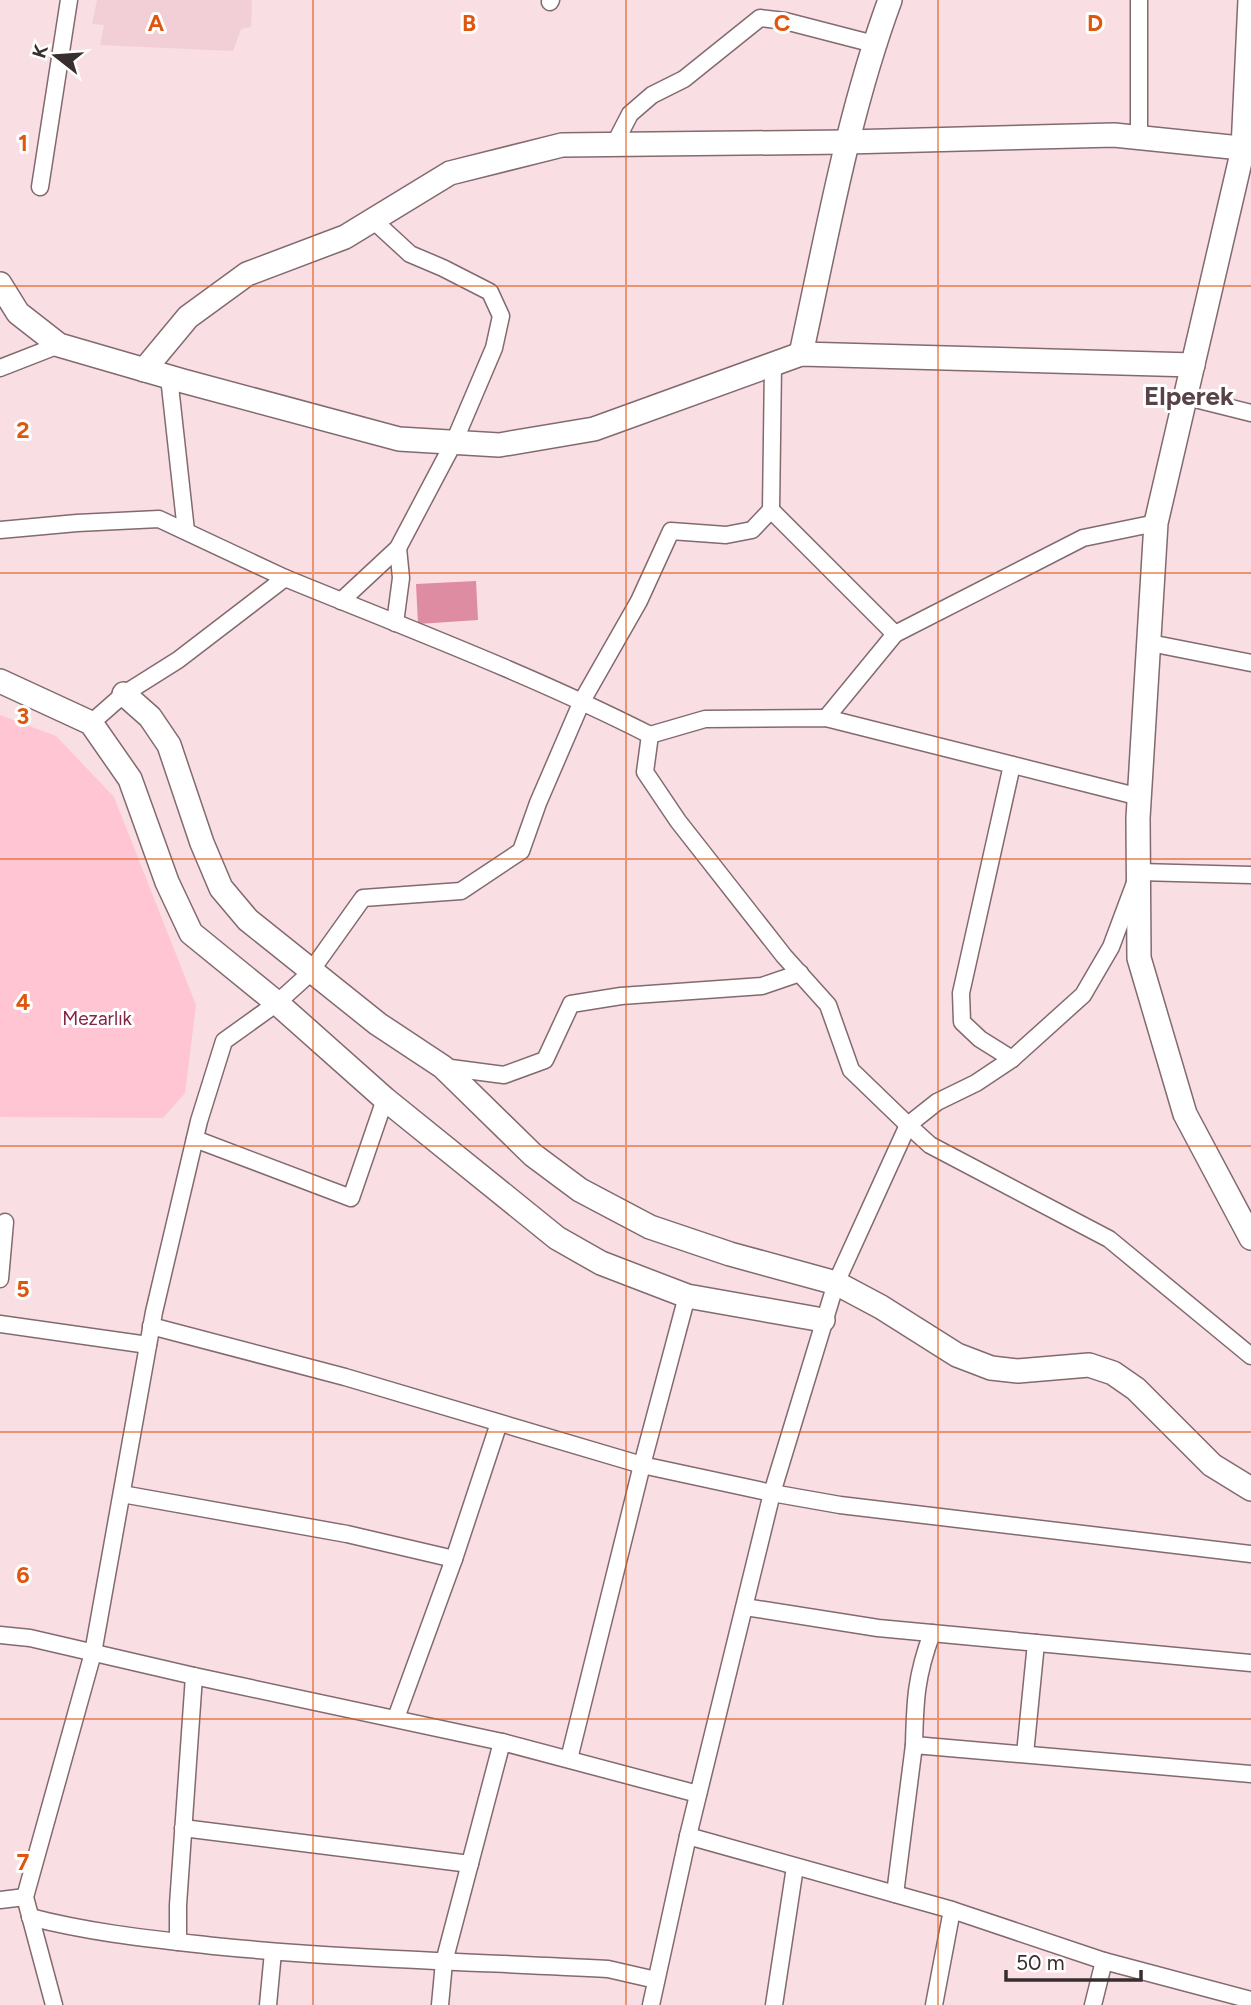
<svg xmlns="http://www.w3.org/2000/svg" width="1251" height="2005" font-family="Figtree,sans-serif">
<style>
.built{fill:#f2cfd6}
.green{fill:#ffc5d2}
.building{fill:#dd8ca1}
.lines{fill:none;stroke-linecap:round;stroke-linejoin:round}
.street-casing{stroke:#826a6f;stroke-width:19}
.secondary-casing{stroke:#826a6f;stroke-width:26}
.street{stroke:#fff;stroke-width:16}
.secondary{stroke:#fff;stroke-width:23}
.grid{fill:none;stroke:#df570e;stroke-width:2;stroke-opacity:0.55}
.labels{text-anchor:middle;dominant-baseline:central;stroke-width:6;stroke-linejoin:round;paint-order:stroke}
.park-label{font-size:19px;fill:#842546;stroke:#fff}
.district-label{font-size:26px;font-weight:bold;fill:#584247;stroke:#fff}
.grid-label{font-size:23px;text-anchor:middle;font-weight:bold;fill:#df570e;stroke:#fff;stroke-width:6;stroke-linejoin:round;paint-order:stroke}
</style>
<rect width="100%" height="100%" fill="#f9dee4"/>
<!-- built -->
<polygon class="built" points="97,0 252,0 251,27 241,29 233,51 100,45 104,25 92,24"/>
<!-- green -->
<polygon class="green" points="0,715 56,736 114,797 196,1005 185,1093 163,1118 0,1117"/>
<!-- building -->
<polygon class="building" points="476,581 478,620 418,624 416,584"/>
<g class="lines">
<defs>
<g id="street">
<polyline points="550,2 551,0"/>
<polyline points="1139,137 1139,0"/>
<polyline points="614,145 630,114 652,95 684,79 760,18 785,21 874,44"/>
<polyline points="40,187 69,0"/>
<polyline points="0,368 59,345"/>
<polyline points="169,377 186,531"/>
<polyline points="1187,397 1251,413"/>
<polyline points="771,510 895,634"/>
<polyline points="0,530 77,523 159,519 285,578"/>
<polyline points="341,601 398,548 454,442 494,348 501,316 490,292 443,268 410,254 373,220"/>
<polyline points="395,623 401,578 398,548"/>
<polyline points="1150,643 1251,663"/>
<polyline points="826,718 895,634 1083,538 1156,523"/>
<path d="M 91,723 L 124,694 L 178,660 L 285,578 C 407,628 532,675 650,735 L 705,719 L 826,718 L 1140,797"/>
<polyline points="650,735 645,772 678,821 784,956 828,1005 851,1070 908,1125 930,1145 1109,1239 1251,1356"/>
<polyline points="1012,1059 980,1039 962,1022 961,993 1012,765"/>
<polyline points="443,1067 504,1075 545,1060 571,1004 621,996 762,986 800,973"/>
<polyline points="195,1139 351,1198 385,1099"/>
<polyline points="0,1279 5,1222"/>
<polyline points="0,1324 148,1345"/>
<polyline points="151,1326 345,1377 642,1465 772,1493 840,1505 1251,1554"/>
<polyline points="122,1494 347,1534 454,1559"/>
<polyline points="745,1607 878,1628 1251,1663"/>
<polyline points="0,1635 30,1638 194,1676 502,1742 698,1794"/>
<polyline points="396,1718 454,1559 499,1423"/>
<path d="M 914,1745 C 915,1700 916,1676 932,1633"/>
<polyline points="1025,1754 1036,1643"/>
<polyline points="569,1759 642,1465 687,1296"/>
<polyline points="183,1828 470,1864"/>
<polyline points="688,1836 952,1910 1104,1961 1251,2000"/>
<polyline points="895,1894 914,1745 1251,1774"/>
<polyline points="0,1900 25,1897"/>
<path d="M 30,1917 C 91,1933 152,1939 214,1946 C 345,1959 477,1962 608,1969 L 656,1980"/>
<polyline points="178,1942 178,1905 194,1676"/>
<polyline points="54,2005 25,1897 93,1653 154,1312 199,1121 224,1041 277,1003 308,975 363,898 461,891 521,851 538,803 582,701 639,601 671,531 726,535 752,530 771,510 773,365"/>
<polyline points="268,2005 273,1952"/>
<polyline points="440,2005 444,1962 502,1742"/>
<polyline points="651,2005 688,1836 772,1493 836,1283 908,1125 937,1102 976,1083 1012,1059 1083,995 1111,947 1139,872 1251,875"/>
<polyline points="774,2005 795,1867"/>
<polyline points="934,2005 952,1910"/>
<polyline points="1093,2005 1104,1961"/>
</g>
<g id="secondary">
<polyline points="1250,0 1243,149 1156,523 1138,818 1139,958 1185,1114 1251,1238"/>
<polyline points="0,284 18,313 59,345 183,381 399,439 499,445 594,429 801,354 1193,365"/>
<path d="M 801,354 C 827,235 848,114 890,0"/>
<polyline points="144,370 188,317 247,274 345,237 450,173 562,145 847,142 1114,135 1251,149"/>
<polyline points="0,681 91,723 130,779 167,882 191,933 277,1003 385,1099 557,1238 601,1263 687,1296 823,1320"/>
<polyline points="124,694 150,717 169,745 202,843 221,888 248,920 378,1024 443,1067 533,1155 580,1190 650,1227 730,1254 836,1283 881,1307 957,1355 991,1368 1018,1371 1089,1365 1113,1373 1136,1389 1212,1465 1251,1489"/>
</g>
</defs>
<!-- street casing -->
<use href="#street" class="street-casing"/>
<!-- secondary casing -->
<use href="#secondary" class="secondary-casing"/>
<!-- street -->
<use href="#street" class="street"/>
<!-- secondary -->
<use href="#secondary" class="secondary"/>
</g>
<!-- grid -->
<path class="grid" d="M 313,0 L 313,2005M 626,0 L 626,2005M 938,0 L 938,2005M 0,286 L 1251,286M 0,573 L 1251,573M 0,859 L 1251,859M 0,1146 L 1251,1146M 0,1432 L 1251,1432M 0,1719 L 1251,1719"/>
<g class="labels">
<!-- park labels -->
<g class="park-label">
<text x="97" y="1018">Mezarlık</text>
</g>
<!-- district labels -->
<g class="district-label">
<text x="1189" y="396">Elperek</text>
</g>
</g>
<g class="grid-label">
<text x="156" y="31">A</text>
<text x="469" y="31">B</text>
<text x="782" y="31">C</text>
<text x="1095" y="31">D</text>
<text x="23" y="151">1</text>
<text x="23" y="438">2</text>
<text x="23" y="724">3</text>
<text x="23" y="1010">4</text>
<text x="23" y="1297">5</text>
<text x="23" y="1583">6</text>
<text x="23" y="1870">7</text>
</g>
<!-- north arrow -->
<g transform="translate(56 56) rotate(287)" stroke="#ffffff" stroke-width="5" paint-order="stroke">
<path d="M0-5L12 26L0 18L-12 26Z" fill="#382e30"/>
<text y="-10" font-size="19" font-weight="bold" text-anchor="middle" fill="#382e30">K</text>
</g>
<!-- scale -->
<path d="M1006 1970v10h135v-10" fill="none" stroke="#382e30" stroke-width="3.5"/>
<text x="1016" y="1970" font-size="21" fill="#382e30" stroke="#ffffff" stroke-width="5" paint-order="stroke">50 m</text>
</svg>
